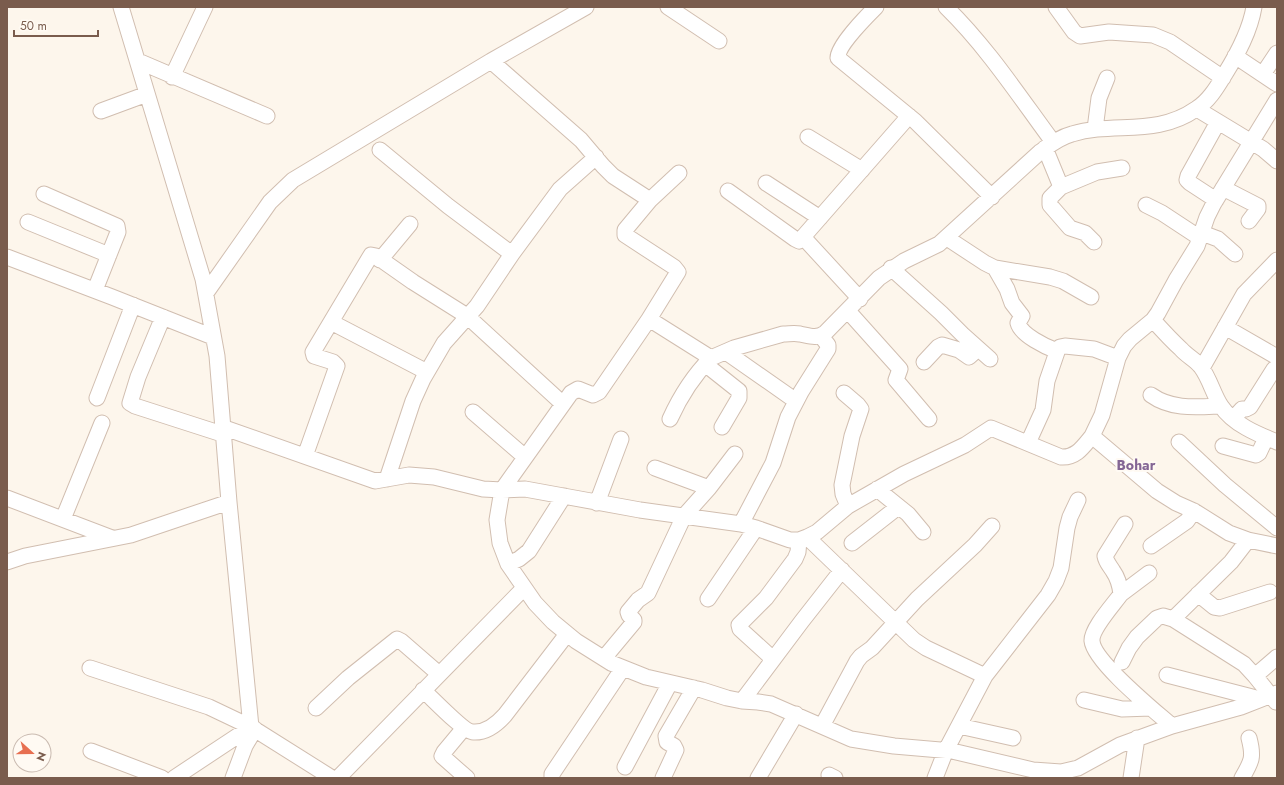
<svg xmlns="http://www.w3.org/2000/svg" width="1284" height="785" font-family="Jost,sans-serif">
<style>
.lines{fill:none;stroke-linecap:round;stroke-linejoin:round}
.minor-casing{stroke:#d1beb0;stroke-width:17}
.minor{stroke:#fff;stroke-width:15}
.labels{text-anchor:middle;stroke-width:4;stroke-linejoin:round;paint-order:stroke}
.quarter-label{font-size:14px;font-weight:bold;fill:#846695;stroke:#fffaf3}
</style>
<rect width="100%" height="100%" fill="#fdf6ec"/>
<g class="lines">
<defs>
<path id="minor" d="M121,7L203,279L217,356L229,502L251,727
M668,7L719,41
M876,7C867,16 837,46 838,58L915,121L992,197
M946,7C987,47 1019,96 1053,142
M1056,7L1074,32L1080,36L1109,32L1153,35L1170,42L1223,78
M1254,7C1250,31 1238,53 1225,74C1217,87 1209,101 1196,109C1156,137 1114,121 1072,134C1060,137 1050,145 1040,152L939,244L904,261L879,278L825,333C816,339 810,336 800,334C794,333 789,334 783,334L734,348L711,358L649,319L599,392L593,395L578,389L571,393L502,490L497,520L500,543L508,564L535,603L553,622L576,641L611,663L646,677L702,690L727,698L742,701L758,702L771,704L851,739L894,746L952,751L1033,770L1061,772L1078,768L1120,745L1172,726L1241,707L1277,693
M1235,56L1277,84
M138,61L267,116
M491,61L581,140L603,166L613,176L650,200L625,230V235L674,267L678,272L649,319
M1263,74L1277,53
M172,77L205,7
M1197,109L1263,149L1277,161
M101,111L147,94
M1095,129L1099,98L1107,78
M808,137L862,170
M1045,148L1061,187L1050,198V205L1070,228L1085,233L1094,242
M380,150L448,206L512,254
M766,183L820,218
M1061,187L1097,172L1122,168
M1223,188L1258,206V209L1249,221
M728,191L795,239L799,241L803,237
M44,194L117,226L118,232L95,290
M650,200L679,173
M1216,200L1190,183L1187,180L1188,176L1218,122
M1146,205L1162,213L1200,238
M28,222L109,255
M1202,233L1218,239L1235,254
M947,238L985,263L995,268L1050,277L1063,281L1091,297
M7,257L112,297L213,337
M380,260L410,224
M891,268L941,313L962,334L990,359
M995,268L1007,289L1012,303L1022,316L1018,323C1021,335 1046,347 1057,351
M206,293L270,202L293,180L491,61L586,7
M860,299L803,237L909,116
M848,311L900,369L896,380L929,419
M163,317L138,377L130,403L135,406L222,434
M1153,320C1162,330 1171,340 1181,349C1187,356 1196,360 1201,367C1210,379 1213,394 1221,406C1233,424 1257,434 1277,442
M331,322L427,372
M1225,327L1277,357
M726,352L796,401
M924,362L938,347L942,345L959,350L969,357L978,349
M705,364L739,391V398L722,427
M1202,368L1244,294L1277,260
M844,393L858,405L861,409L852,436L842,485L843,494L848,506
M1151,395C1172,410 1197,407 1220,406
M97,398L133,305
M473,412L525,457
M670,419C680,397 694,375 711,358
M1233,419L1242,409H1246L1250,407L1274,369
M222,427L375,481L409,475L434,477L483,489L502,490L525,489L640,510L741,524L756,528L790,540H799L807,537L817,532L848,506L904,474L965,445L991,428L1061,457C1076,458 1083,447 1092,436L1157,491L1176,503L1194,511L1229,533L1248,540L1277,546
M1092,436L1102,415L1118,358L1124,346L1130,339L1153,320L1158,313L1176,280L1197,246L1207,217L1214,203L1277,100
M1179,442L1225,485L1277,528
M1028,443L1043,410L1047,381L1058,349L1060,347L1065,346L1094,349L1118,358
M1223,446L1256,455L1259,453L1266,438
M305,456L337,366L333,362L314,356L313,352L371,255L376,256L413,282L467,316L563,404
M655,468L709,488
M387,479L413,401L423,379L444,343L477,306L512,254L560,189L596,157
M877,489L908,514L923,532
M7,498L112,538
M597,503L621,439
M63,519L102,423
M741,524L773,463L788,417L801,392L828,349V345L821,336
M1125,524L1105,556C1106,562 1110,566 1113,571C1118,578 1120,586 1121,594C1114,604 1091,629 1092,641C1094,662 1155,711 1172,726
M807,537L914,640L926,648L985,676
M1248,540L1231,562L1173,619L1244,664L1255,676L1276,702
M852,543L898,507
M1151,546L1187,521L1194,511
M7,562L25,556L131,535L229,502
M508,564L519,559L529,551L564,496
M1121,594L1149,573
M1198,594L1214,607L1220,608L1270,592
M708,599L756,528
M604,658L634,622V620L629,615L628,612L638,600L648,593L684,516L709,488L735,454
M773,659L740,629L739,625L766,598L795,559L798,552L799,540
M1122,662L1129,648L1137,637L1157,618L1163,616L1173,619
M90,668L209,707L251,727
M1167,675L1260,699
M1255,676L1277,657
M423,690C432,698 464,732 473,732C486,733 497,724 505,715L567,634
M1084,700L1122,709L1151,708
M742,701L802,621L842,570
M316,708L348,678L397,639L401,641L439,674
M822,726L857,661L861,656L872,648L917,599L975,545L992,526
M959,726L1013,738
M464,728L444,752L442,756L467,778
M91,751L162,778
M625,767L670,683
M829,775L835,778
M174,778L251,727L332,778
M233,778L245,746L255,729
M338,778L524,588
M552,778V774L623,668
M663,778L676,750L674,746L667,742L666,736L694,688
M758,778L796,714
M935,778L946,750L985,676L1048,595L1056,581L1061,568L1067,528L1070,517L1078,500
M1131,778L1137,738
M1242,778C1252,761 1254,757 1249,738"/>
</defs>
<use href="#minor" class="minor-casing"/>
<use href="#minor" class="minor"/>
</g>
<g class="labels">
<g class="quarter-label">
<text x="1136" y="470">Bohar</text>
</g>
</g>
<rect width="1284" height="785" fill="none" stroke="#7a5c4d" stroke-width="16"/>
<g transform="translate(32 753) rotate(111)"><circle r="19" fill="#fffaf3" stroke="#cabbb1"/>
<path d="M0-3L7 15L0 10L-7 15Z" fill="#e76f51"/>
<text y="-6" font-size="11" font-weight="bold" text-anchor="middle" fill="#7a5c4d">N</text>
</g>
<path d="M14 30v6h84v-6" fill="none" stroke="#7a5c4d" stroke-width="2"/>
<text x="20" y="30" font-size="12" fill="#7a5c4d" stroke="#fffaf3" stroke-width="3" paint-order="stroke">50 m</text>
</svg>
